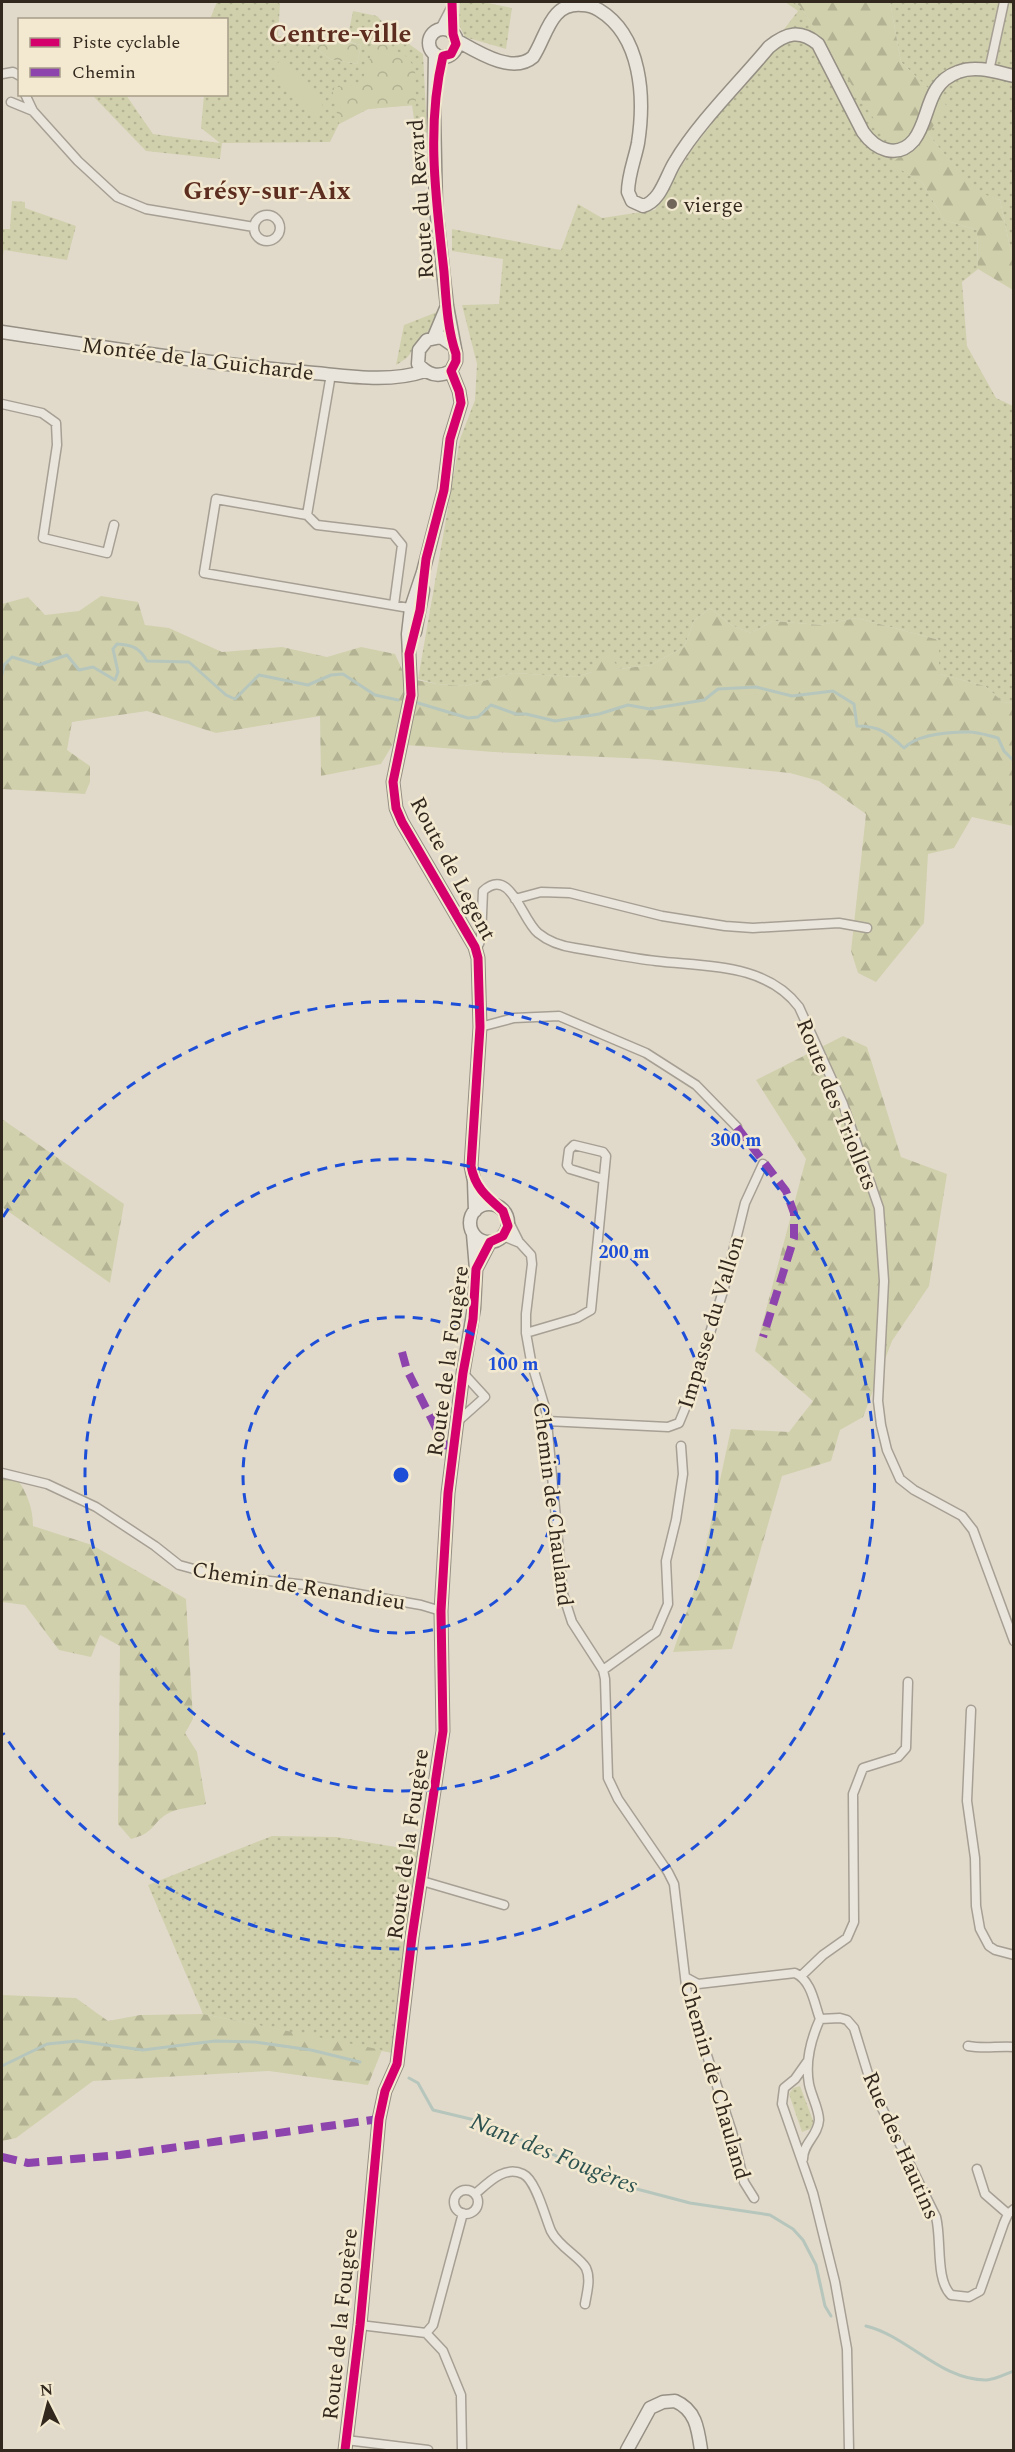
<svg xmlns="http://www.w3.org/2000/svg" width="1015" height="2452" font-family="Spectral,serif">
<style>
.grass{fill:url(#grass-dots)}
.forest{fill:url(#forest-firs)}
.park{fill:url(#park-crowns)}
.pitch{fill:#d0d0ad}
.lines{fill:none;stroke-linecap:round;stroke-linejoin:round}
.stream{stroke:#b6c6bc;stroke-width:3}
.street-casing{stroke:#a69f94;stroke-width:11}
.secondary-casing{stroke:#958f84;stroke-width:15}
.street{stroke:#eae5dc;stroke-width:8}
.secondary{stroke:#eae5dc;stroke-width:12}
.quiet{stroke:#8e44ad;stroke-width:8;stroke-dasharray:15 8;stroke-linecap:butt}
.cycleway-casing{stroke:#f2e9d0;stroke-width:13}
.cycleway{stroke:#d6006c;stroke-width:9}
.ring{fill:none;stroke:#1d4ed8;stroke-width:3;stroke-dasharray:10 8}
.poi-dot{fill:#70665a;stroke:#f2e9d0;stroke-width:2}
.labels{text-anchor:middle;stroke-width:5;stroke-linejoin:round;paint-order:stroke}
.street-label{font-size:22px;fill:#33281d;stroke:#f2e9d0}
.poi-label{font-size:22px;fill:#33281d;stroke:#f2e9d0;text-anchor:start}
.water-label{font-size:24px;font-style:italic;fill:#2d5250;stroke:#f2e9d0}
.quarter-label{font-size:26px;font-weight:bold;fill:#5d2d20;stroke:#f2e9d0}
.centre{fill:#1d4ed8;stroke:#f2e9d0;stroke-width:3}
.ring-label{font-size:18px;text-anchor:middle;font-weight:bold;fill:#1d4ed8;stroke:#f2e9d0;stroke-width:5;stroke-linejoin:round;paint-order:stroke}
</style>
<defs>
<pattern id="grass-dots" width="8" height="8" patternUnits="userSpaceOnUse" patternTransform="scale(1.5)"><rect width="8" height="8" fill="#d0d0ad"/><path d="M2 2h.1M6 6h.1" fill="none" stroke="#b3b394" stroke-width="1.8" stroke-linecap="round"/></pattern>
<pattern id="forest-firs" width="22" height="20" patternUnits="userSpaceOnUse" patternTransform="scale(1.5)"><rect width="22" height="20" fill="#d0d0ad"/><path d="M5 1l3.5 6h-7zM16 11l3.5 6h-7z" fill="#b3b394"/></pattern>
<pattern id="park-crowns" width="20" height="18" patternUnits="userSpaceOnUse" patternTransform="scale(1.5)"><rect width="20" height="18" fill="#d0d0ad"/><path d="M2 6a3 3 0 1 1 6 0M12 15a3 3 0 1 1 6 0" fill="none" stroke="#b3b394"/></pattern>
</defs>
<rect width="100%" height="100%" fill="#e1daca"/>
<path class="grass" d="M217,2H277L280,4L278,36L306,40L330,59L357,64L361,45L347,41L353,11L377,16L391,31L423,54L427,133L415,126L412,105L368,109L339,124L330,142L222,143L220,159L146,151L94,97L97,95H126L153,134L220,143L201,128L204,95L226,94V20L210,19Z
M460,2H483L512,8L506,49L465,37L459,25Z
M785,2H793L800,6L900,157L892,164L922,182L944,220L977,230L978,269L962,282L967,346L996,398L1013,406V702L1004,703L985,686L939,674V640L857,618L820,625L773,621L751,633L731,625L710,608L694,621L684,647L651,665L592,672L577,677L513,673L465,686L437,684L418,679L460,439L475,400L477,364L462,305L499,304L503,259L452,251V229L561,250L578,204L602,218L655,210L690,152L798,11Z
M890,2H1013V261L1000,200L975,192L928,134L946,106L901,62Z
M12,201L25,202V208L76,226L67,260L4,250L2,260V229H10Z
M437,312C432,329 431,328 419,341C408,353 414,355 396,365L404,325Z
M272,1836L337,1837L419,1851L392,2053L203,2014L148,1885Z
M800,2086L814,2123L810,2129L802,2132L789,2094L793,2088Z"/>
<path class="forest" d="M793,2H890L901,62L947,106L928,134L975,191L1000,200L1013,261V290L978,269L977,230L944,220L922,182L891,164L899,157L800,6Z
M101,596L138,602L145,625L169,628L222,652L282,647L327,657L361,647L395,654L406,678L437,684L465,686L513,673L577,677L592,672L608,652L619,669L651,665L684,647L694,621L710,608L731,625L751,633L773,621L820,625L857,618L939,640V674L985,686L1004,703L1013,702V826L972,817L954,848L928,854L924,923L876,982L858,973L851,951L866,814L819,781L790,773L647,759L493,752L393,744L381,764L321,776L320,716L216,733L147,711L72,722L67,750L90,766V782L85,794L2,789V604L28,597L45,615L79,611Z
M843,1036L867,1047L901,1157L947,1174L929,1286L892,1341L863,1417L840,1430L831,1461L782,1476L732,1649L673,1652L700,1573L731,1429L789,1432L813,1401L755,1351L806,1159L756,1080Z
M2,1119L124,1204L110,1283L2,1207Z
M17,1478C27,1494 33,1507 33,1526L92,1545L186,1599L193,1719L185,1733L197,1752L206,1804C194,1807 177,1808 167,1814C151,1824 155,1833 131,1839L118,1824L120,1646L100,1635L91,1657L59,1650L25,1605L2,1602V1479Z
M2,1995L76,1998L108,2021L140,2015L203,2014L382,2050L368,2085L269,2071L93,2081L16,2138L2,2141Z"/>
<path class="park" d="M306,35H316L361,45L357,64L330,59L306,40Z
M381,36L390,47L407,57L415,68L416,105L368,109L339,124L332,88L354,85L362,81L369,63L372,45Z"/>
<path class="pitch" d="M290,55L292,57L284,62L322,104V112L317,115L309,112L275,73L276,64Z"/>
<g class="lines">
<path class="stream" d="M2,675L4,665L12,657L39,665L67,655L79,670L93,667L115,680L118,672L113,649L117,644C132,645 139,647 147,661L189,662L226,695L235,699L259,675L308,685L331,675L343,674L375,695L398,700
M418,703L468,718L478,717L491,705L516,714H526L555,721L599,714L628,705L650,709L704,700L718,689L756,687L792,696L833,691L854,704L857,726C880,726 888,733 904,748C918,734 950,732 969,732C979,732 989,736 998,738L1004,751L1014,761
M2,2066L47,2044L77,2041L143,2050L215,2041L255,2042L311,2050L360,2062
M409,2078L418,2083L433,2110L483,2122L604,2178L633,2188L690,2203L770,2215L793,2229L803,2240L816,2265L825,2306L831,2316
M866,2326C908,2336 941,2381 987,2380C997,2379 1005,2374 1014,2371"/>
<defs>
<path id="street" d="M452,2L453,34
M440,29L451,8
M989,71L1004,2
M2,74L13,72L20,76
M25,94L33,111L78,161L117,197L146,209L254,227
M11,102L33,111
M254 228a13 13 0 1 1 26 0a13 13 0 1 1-26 0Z
M331,374L307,515L216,499L204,573L415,609
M2,404L42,413L56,423L57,445L43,538L107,553L114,525
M307,515L317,525L393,534L402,545L394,605
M515,899L541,892L570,893L662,916L725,926L753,928L839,923L867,928
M475,947L479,944L481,938L483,891C511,866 521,919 538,933C549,942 561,946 575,948C602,952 629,958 656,961C706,967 766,963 799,1007L843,1104L879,1208L884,1281L878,1401L881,1425L887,1450L900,1479L914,1490L962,1516L973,1530L1014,1641
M480,1027L514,1018L559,1016L646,1053L696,1085L737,1127
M508,1220L519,1242
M503,1236L520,1243L531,1255L532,1264L526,1314V1333L531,1361L546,1411L563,1594L572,1622L603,1670L605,1679L608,1778L618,1799L668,1872L674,1884L687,1994L732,2132L744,2182L754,2198
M526,1333L577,1318L591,1310L606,1156L603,1152L574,1145L569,1150L567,1165L570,1169L603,1179
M547,1421L668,1427L679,1423L691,1394L724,1288L745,1203L763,1164
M457,1422L485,1397L463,1373
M2,1473L47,1484L96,1507L155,1546L179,1565L216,1575L307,1585L421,1605L441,1611
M603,1670L656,1632L668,1604L666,1561L676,1520L683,1474L681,1446
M971,1710L967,1801L975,1858L976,1906L980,1929L989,1946L995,1950L1014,1955
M422,1881L504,1905
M801,1976L823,1955L847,1938L854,1922L853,1794L863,1768L898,1757L906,1748L908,1682
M687,1978L698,1984L795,1973C812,1981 814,2003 820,2019
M820,2019L840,2018L847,2020L854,2028L873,2090L936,2217C942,2240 935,2279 951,2295L969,2297L980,2291L1004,2223L1008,2214L1014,2209
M968,2046C984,2049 997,2046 1014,2047
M807,2062L795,2079L784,2088L782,2104L813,2193L835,2282L847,2349L849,2450
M803,2159C803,2143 818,2136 819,2120C819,2109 811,2095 809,2084C805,2062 811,2039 820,2019
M977,2169L985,2194L1008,2214
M454 2202a12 12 0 1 1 24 0a12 12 0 1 1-24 0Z
M475,2194C488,2183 504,2165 523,2174C536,2180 545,2217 551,2231C559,2247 580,2257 586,2268C591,2279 587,2292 585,2304
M360,2325L426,2333
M426,2333L443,2351L461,2395L462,2450
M426,2333L433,2325L463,2213
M346,2440L428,2450"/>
<path id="secondary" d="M429 43a14 14 0 1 1 28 0a14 14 0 1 1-28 0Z
M456,40C476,51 512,75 533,57C547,36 550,2 582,5C588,5 594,7 599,10C642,36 645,98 638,143C635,159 628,175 628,192L632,201L643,206C661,201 666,176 675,162C698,123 740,82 769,47C786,33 800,29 818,44L863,132C875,149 897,160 914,140C931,118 925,84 958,72C976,65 996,72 1014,76
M435,54L434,114L436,208L447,306L456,354V361L451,371C438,378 428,375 418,364L419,350L427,340L441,337L454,346
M2,332C102,347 202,363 304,372C343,375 387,384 425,371
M434,337L447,306
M451,371L459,391L461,403L450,439L444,490L423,572L411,608L408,634L411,695L393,782L396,808L402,822L475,947L478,958L480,1027L471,1166L474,1181L475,1211
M415,632L423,590
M470 1223a19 19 0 1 1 38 0a19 19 0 1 1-38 0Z
M476,1269L490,1242
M345,2450L360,2325L379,2119L385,2091L397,2064L412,1937L443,1731L441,1611L448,1493L463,1373L474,1308L476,1269L473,1234
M627,2450L650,2408L663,2402L675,2401C696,2410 698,2429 701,2450"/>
</defs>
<use href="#street" class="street-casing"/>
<use href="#secondary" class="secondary-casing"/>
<use href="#street" class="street"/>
<use href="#secondary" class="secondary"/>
<path class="quiet" d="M737,1127L786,1191L794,1213V1238L763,1337
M402,1352L407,1370L451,1458
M2,2157L28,2163L120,2155L379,2119"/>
<defs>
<path id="cycleway" d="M345,2450L360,2325L379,2119L385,2091L397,2064L412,1937L443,1731L441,1611L448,1493L463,1373L473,1319L476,1269L490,1242L503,1236L508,1226L503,1211C487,1197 475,1188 471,1166L480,1027L478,958L475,947L402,822L396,808L393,782L411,695L409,654L420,610L426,559L444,490L450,439L461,403L459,391L451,371L456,361V354C447,328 446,298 444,272C436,200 426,127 443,56L451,54L456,44L453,34L452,2"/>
</defs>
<use href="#cycleway" class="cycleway-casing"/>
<use href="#cycleway" class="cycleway"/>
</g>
<g class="ring">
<circle cx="401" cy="1475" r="158"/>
<circle cx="401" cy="1475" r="316"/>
<path d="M3 1217A474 474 0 1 1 3 1733"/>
</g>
<circle class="poi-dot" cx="672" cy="204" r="6"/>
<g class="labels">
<g class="street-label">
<text transform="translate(420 199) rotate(-94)" y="8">Route du Revard</text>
<text transform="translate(198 358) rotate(7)" y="8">Montée de la Guicharde</text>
<text transform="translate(454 868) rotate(62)" y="8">Route de Legent</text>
<text transform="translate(838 1104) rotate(68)" y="8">Route des Triollets</text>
<text transform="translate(710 1322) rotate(-73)" y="8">Impasse du Vallon</text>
<text transform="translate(447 1361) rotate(-82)" y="8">Route de la Fougère</text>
<text transform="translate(554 1504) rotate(83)" y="8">Chemin de Chauland</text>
<text transform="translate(299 1585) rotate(9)" y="8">Chemin de Renandieu</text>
<text transform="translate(407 1844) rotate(-82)" y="8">Route de la Fougère</text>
<text transform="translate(716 2080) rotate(74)" y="8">Chemin de Chauland</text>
<text transform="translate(902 2145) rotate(66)" y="8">Rue des Hautins</text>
<text transform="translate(339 2324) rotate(-84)" y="8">Route de la Fougère</text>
</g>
<g class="poi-label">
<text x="684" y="212">vierge</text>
</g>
<g class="water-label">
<text transform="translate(554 2153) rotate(22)" y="8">Nant des Fougères</text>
</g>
<g class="quarter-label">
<text x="340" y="42">Centre-ville</text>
<text x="267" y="199">Grésy-sur-Aix</text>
</g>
</g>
<circle cx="401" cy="1475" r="9" class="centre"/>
<g class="ring-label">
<text x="736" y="1146">300 m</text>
<text x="624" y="1258">200 m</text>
<text x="513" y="1370">100 m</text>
</g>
<rect width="1015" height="2452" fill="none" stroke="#33281d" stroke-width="6"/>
<rect x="18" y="18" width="210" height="78" fill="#f2e9d0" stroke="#a69c88" stroke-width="1.5"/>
<rect x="30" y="38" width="30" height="9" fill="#d6006c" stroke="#a69c88" stroke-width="1.5"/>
<text x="72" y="48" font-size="18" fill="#33281d">Piste cyclable</text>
<rect x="30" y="68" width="30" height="9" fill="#8e44ad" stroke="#a69c88" stroke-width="1.5"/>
<text x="72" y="78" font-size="18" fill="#33281d">Chemin</text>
<g transform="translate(48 2404) rotate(354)" stroke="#f2e9d0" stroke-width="4.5" paint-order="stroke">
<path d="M0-4.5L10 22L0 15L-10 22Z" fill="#33281d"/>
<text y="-9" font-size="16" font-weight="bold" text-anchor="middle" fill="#33281d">N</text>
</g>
</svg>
